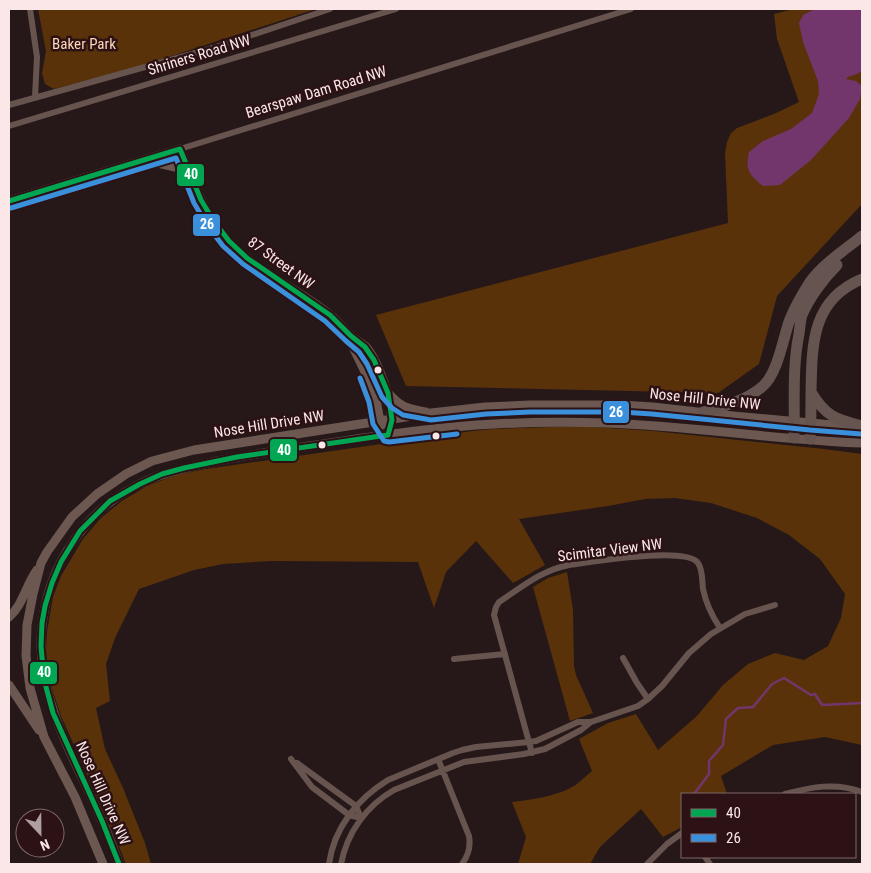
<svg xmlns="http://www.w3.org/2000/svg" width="871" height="873" font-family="'Roboto Condensed',sans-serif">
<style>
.green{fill:#593209}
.water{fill:#72366c}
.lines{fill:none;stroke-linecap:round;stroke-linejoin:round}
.stream{stroke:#72366c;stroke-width:2.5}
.street{stroke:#67544f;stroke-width:6}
.secondary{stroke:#6c5751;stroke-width:9}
.highway{stroke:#655450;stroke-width:11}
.bus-1-casing{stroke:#2c1214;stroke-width:9}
.bus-2-casing{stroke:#2c1214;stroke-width:9}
.bus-1{stroke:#00a651;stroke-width:5}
.bus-2{stroke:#3a90db;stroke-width:5}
.bus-dot{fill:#fbe7e8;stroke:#2c1214;stroke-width:2}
.labels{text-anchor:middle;stroke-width:5;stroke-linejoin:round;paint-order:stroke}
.park-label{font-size:15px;fill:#ffd8b9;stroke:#2c1214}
.street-label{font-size:15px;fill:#fbe7e8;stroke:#2c1214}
.line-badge{stroke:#2c1214;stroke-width:2}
.badge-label{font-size:14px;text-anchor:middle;font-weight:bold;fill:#fff}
</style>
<rect width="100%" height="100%" fill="#261819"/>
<path class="green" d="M38,9H316L147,64L54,89L45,84L42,73L46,51Z
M794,9H862V204L777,296L759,364L718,393L406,386L376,315L728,223L725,153L727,142L731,133L737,128L774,114L799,102L777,39L774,14Z
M551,427H592L654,431L824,449L862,454V745L825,737L773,745L721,776L727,794H682V827L663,837L641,809L600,847L590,864H518L526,837L512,802C534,799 557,797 577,784C582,780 587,775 592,771L579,739L608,723L636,714L658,750L697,716L723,685L748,664L775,653L804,660L828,646L841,618L845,594L820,559L789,535L757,518L711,503L675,498L645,499L608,506L519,519L545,565L513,583L476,541L446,572L434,608L418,562L272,561L223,564L194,570L139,589L115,638L106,664L110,701L96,708L105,749L123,788L145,843L151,864H126L118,844L61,716L53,692L48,669L46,651L47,632L53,597L61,576L83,539L101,518L122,501L147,486L176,475L206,469L472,431L494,429Z
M567,572L573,610L574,666L576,675L593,713L570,721L533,587L548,578Z"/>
<path class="water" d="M815,9H862V71L857,74L848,77L846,79L856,81L862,86L860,99L849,118L811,160L780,185L763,186C749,175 745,170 749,152L763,141L791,129L812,113L819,94L818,81L803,42L799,23L803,15Z"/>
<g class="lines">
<path class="stream" d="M694,794L709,774V761L723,745L726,719L738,708L753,707L772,684L784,678L811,695L815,694L822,705L862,703"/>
<path class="street" d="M30,9L37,57L35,97
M9,105L213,48L330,9
M9,126L396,9
M180,149L631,9
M623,658L637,683L648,699
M454,659L505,654
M532,753L494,615L496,607L499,602C522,587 542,570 569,565C591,562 686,546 698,563C703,570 702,581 703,589C706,604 712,616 720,628
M291,759L312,787L349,815L361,818
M438,759L469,836C471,847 468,856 462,864
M297,763L356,806L361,818
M785,794C811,787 836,782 862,792
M705,857L710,864
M329,864C334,828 357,799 388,780L453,753L462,750L476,747L529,742L536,741L578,722H591L638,706L648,699L662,686L689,653L711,634L745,614L775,605
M341,864C347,833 366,806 394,790L464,762L524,754L545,749L581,730L591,722
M647,864L667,844L682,833"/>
<path class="secondary" d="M145,160L188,170
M9,201L180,149C193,182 205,217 230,243C259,272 297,289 329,314C337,320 343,329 351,336C355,340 362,343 366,347C376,359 381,375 386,388C390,400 393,414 390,426
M351,336L353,347L370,382L376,400L380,421L382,425
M388,393C402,408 406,408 426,412
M9,617C23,605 26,585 37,570
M9,685L39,730
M103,864L75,797L44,737L30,688L26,656L27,625L33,594L41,563L47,552L72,517L97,494L126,474L152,461L194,450L431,413L485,407L530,405H621L653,407L733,416L854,427
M119,864C114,850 109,835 102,821C78,764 42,709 41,646C41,613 50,579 67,551C72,545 75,538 80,532C88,522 100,510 109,503C115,498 122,494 129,490C157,473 185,468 217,461C247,455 278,451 309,446C371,437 433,427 495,424C532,422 569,422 606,423C692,426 777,440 862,443"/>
<path class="highway" d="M811,392C826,417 836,419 862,426
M703,412C724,406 746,401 763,386C778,373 783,338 790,319C795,307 803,293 810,282C823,264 845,250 862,236
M794,438C795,404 792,368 799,334C800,328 800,321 802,315C809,298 824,278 837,265
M810,439C811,424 811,408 811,393C812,345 811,300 862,279"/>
<defs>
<path id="bus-1" d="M9,201L180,149L201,200L213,220L229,241L247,258L330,315L351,336L365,347L374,360L388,393L392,420L388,435L237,457L184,468L162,474L140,484L110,501L80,531L61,562L52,583L45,606L42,623L41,646L43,668L46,687L53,713L102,821L119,864"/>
<path id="bus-2" d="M11,208L176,158L194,203L207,225L223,246L243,264L325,321L346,341L359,352L367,364L382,397L392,408L403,415L431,420L486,414L530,412H621L652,414L810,430L861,434
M360,378L369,402L373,424L384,441L389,442L457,434"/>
</defs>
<use href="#bus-1" class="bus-1-casing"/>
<use href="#bus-2" class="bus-2-casing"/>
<use href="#bus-1" class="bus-1"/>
<use href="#bus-2" class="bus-2"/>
</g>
<g class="bus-dot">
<circle cx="378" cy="370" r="4.5"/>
<circle cx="436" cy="436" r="4.5"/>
<circle cx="322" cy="445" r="4.5"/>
</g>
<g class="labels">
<g class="park-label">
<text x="84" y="49">Baker Park</text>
</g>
<g class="street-label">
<text transform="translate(199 55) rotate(-17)" y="5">Shriners Road NW</text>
<text transform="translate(316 92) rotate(-17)" y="5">Bearspaw Dam Road NW</text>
<text transform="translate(281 263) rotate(36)" y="5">87 Street NW</text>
<text transform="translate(705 399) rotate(6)" y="5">Nose Hill Drive NW</text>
<text transform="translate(269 424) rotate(-9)" y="5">Nose Hill Drive NW</text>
<text transform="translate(610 550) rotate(-7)" y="5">Scimitar View NW</text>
<text transform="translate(103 793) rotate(66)" y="5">Nose Hill Drive NW</text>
</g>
</g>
<g class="line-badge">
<rect x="176" y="163" width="29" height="24" rx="5" fill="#00a651"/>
<rect x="192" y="213" width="29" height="24" rx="5" fill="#3a90db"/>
<rect x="602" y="400" width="28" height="24" rx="5" fill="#3a90db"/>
<rect x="269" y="438" width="29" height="24" rx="5" fill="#00a651"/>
<rect x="29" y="661" width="29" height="24" rx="5" fill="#00a651"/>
</g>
<g class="badge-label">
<text x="191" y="179">40</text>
<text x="207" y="229">26</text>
<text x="616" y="417">26</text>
<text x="284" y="455">40</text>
<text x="44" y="677">40</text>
</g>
<rect width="871" height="873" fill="none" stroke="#fbe7e8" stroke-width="20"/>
<rect x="681" y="793" width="175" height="65" fill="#2c1214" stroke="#7f6769"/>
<rect x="691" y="809" width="25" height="8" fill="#00a651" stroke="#7f6769"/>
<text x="726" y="818" font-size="15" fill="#fbe7e8">40</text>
<rect x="691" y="834" width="25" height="8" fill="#3a90db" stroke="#7f6769"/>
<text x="726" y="843" font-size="15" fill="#fbe7e8">26</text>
<g transform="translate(40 833) rotate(158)"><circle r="24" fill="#2c1214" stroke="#7f6769"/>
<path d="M0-4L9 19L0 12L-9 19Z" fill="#b09fa0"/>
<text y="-8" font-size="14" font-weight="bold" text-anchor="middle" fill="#fbe7e8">N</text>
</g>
</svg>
